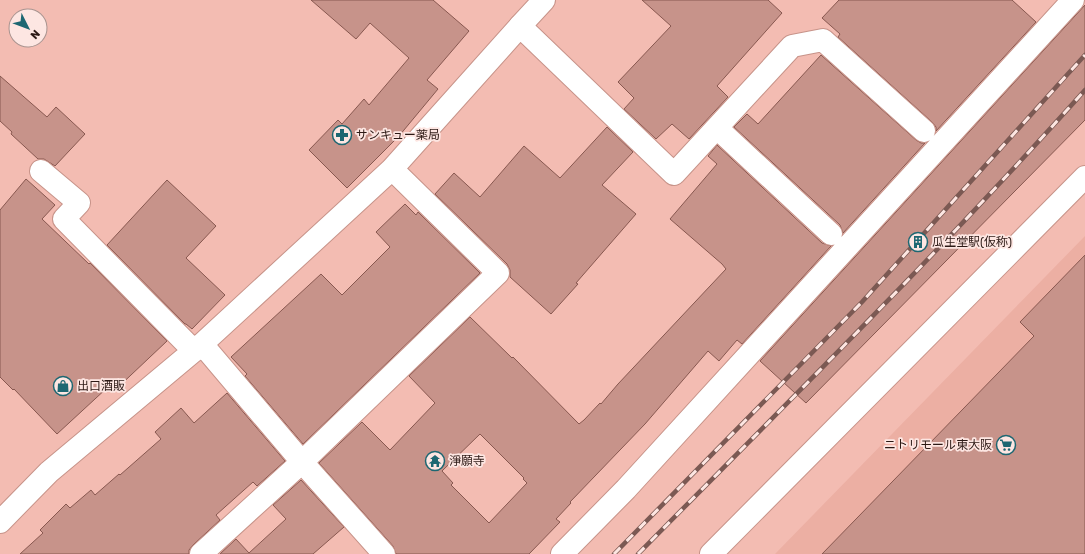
<svg xmlns="http://www.w3.org/2000/svg" width="1085" height="554" font-family="Rubik,'Noto Sans JP',sans-serif">
<style>
.built{fill:#ecafa3}
.building{fill:#c7938a;stroke:#885850;fill-rule:evenodd}
.lines{fill:none;stroke-linecap:round;stroke-linejoin:round}
.minor-casing{stroke:#c79389;stroke-width:24}
.tertiary-casing{stroke:#c79389;stroke-width:24}
.minor{stroke:#fff;stroke-width:22}
.tertiary{stroke:#fff;stroke-width:22}
.rail-casing{stroke:#7b5953;stroke-width:4.5}
.rail{stroke:#fde6e2;stroke-width:3;stroke-dasharray:9;stroke-linecap:butt}
.labels{text-anchor:middle;stroke-width:3.5;stroke-linejoin:round;paint-order:stroke}
.poi-label{font-size:12px;fill:#2c1915;stroke:#fde6e2;text-anchor:start}
</style>
<rect width="100%" height="100%" fill="#f3bcb2"/>
<path class="built" d="M1085,236V554H775Z"/>
<path class="building" d="M311,0H433L469,31L427,80L438,89L399,136L347,188L309,150L338,120L342,124L364,99L369,105L409,58L370,23L356,39Z
M642,0H768L782,13L717,86L728,97L689,139L672,124L656,139L624,109L634,98L618,82L671,26Z
M839,0H1012L1036,22L936,131V127L932,122L838,37L840,34L822,18Z
M1085,5V120L806,403L760,361Z
M821,55L916,140L921,143H925L843,233L840,225L734,127L747,114L758,124Z
M0,76L47,117L56,107L85,134L55,166L44,159H38L11,134L12,132L0,121Z
M607,127L633,152L602,185L636,214L576,283L578,284L551,314L510,277V270L507,264L435,194L454,173L480,197L524,146L560,178Z
M717,145L822,243L831,246L742,344L737,340L719,361L708,351L645,424L570,502L571,503L556,519L560,522L529,554H396L393,546L319,463L362,422L390,450L435,403L409,376L470,317L512,358L513,357L579,424L584,420L600,403L601,404L618,384L726,269L722,264L670,219L717,164L708,156ZM480,434L524,478L523,479L527,483L489,523L451,485L453,483L442,471Z
M26,179L55,205L42,219L89,264L90,263L167,341L113,392L108,387L57,434L14,389L13,390L0,377V210Z
M167,180L216,226L186,258L225,295L192,329L186,324H185L107,245Z
M405,204L416,215L418,212L480,273L303,444L245,376L247,374L231,357L321,274L342,295L390,247L376,232Z
M1085,255V554H822L1034,336L1020,322Z
M227,393L285,461L257,486L253,482L216,515L220,520L193,545L189,550V554H20L43,533L40,530L66,504L70,508L91,490L95,495L119,474L120,475L161,439L155,432L181,408L194,423Z
M301,480L344,527L313,554H220L236,539L249,553L286,519L273,505Z"/>
<g class="lines">
<defs>
<path id="minor" d="M717,128L831,234
M41,171L79,203L64,219L194,351
M202,344L302,462L384,554
M0,522L49,472L202,344L392,169L520,26L674,174L792,46L823,40L924,131
M201,554L302,462L498,273L392,169
M562,554L626,489L1073,0"/>
<path id="tertiary" d="M520,26L544,0
M711,554L1085,177"/>
</defs>
<use href="#minor" class="minor-casing"/>
<use href="#tertiary" class="tertiary-casing"/>
<use href="#minor" class="minor"/>
<use href="#tertiary" class="tertiary"/>
<defs>
<path id="rail" d="M614,554L862,302L1085,55
M638,554C789,401 942,250 1085,90"/>
</defs>
<use href="#rail" class="rail-casing"/>
<use href="#rail" class="rail"/>
</g>
<defs>
<symbol id="pharmacy-ring" viewBox="-11 -11 22 22"><circle r="9.5" fill="#fde6e2" stroke="#1d6772" stroke-width="1.5"/><path d="M-2-6h4v4h4v4h-4v4h-4v-4h-4v-4h4Z" fill="#1d6772"/></symbol>
<symbol id="building-ring" viewBox="-11 -11 22 22"><circle r="9.5" fill="#fde6e2" stroke="#1d6772" stroke-width="1.5"/><path d="M-4-6H4V6H1V3H-1V6H-4ZM-2.5-4.3h1.7v1.8h-1.7ZM.8-4.3h1.7v1.8H.8ZM-2.5-1h1.7V.8h-1.7ZM.8-1h1.7V.8H.8Z" fill="#1d6772"/></symbol>
<symbol id="shop-ring" viewBox="-11 -11 22 22"><circle r="9.5" fill="#fde6e2" stroke="#1d6772" stroke-width="1.5"/><path d="M-5-2.5h2.3a2.7 3.5 0 0 1 5.4 0H5L5.5 6h-11ZM-1.5-2.5h3a1.5 2.3 0 0 0-3 0Z" fill="#1d6772"/></symbol>
<symbol id="supermarket-ring" viewBox="-11 -11 22 22"><circle r="9.5" fill="#fde6e2" stroke="#1d6772" stroke-width="1.5"/><path d="M-6-5.5h2.5l.6 2H6L4.5 2H-2.5L-4.4-4H-6ZM-1.5 3.2a1.3 1.3 0 1 0 .1 0ZM3 3.2a1.3 1.3 0 1 0 .1 0Z" fill="#1d6772"/></symbol>
<symbol id="temple-ring" viewBox="-11 -11 22 22"><circle r="9.5" fill="#fde6e2" stroke="#1d6772" stroke-width="1.5"/><path d="M0-6L5-2H3V0L6.5 2.5H4V6H1.5V3h-3V6H-4V2.5H-6.5L-3 0V-2H-5Z" fill="#1d6772"/></symbol>
</defs>
<g fill-rule="evenodd">
<use href="#pharmacy-ring" x="331" y="124" width="22" height="22"/>
<use href="#building-ring" x="907" y="231" width="22" height="22"/>
<use href="#shop-ring" x="52" y="375" width="22" height="22"/>
<use href="#supermarket-ring" x="995" y="434" width="22" height="22"/>
<use href="#temple-ring" x="424" y="450" width="22" height="22"/>
</g>
<g class="labels">
<g class="poi-label">
<text x="356" y="139">サンキュー薬局</text>
<text x="932" y="246">瓜生堂駅(仮称)</text>
<text x="77" y="390">出口酒販</text>
<text x="992" y="449" text-anchor="end">ニトリモール東大阪</text>
<text x="449" y="465">淨願寺</text>
</g>
</g>
<g transform="translate(28 28) rotate(132)"><circle r="19" fill="#fde6e2" stroke="#a99490"/>
<path d="M0-3L7 15L0 10L-7 15Z" fill="#1d6772"/>
<text y="-6" font-size="11" font-weight="bold" text-anchor="middle" fill="#2c1915">N</text>
</g>
</svg>
